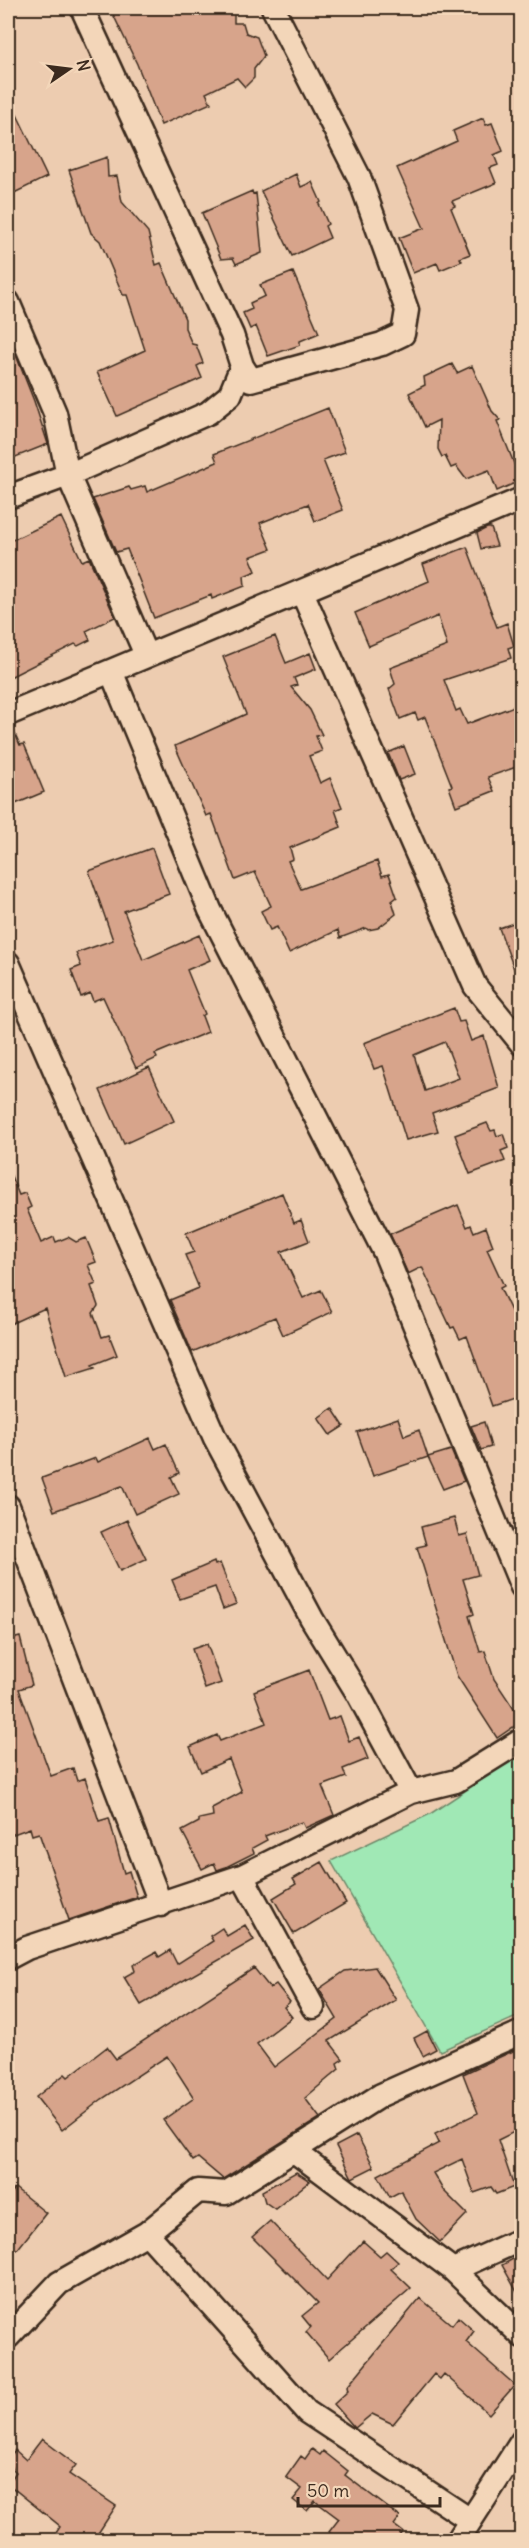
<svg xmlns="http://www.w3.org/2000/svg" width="529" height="2548" font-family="Delius,sans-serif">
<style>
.green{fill:#a0e8b5;stroke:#6e896a;stroke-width:1.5}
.building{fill:#d7a48b;stroke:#3b2a1e;stroke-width:1.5;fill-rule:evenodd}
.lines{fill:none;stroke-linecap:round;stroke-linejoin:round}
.street-casing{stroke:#3b2a1e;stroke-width:27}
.street{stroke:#f3d6b9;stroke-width:22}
</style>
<rect width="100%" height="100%" fill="#edccb0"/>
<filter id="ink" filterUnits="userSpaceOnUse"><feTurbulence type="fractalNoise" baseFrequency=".0167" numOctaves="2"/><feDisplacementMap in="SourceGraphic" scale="12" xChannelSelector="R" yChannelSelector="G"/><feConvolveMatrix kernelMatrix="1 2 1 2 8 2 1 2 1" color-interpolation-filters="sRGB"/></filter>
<g filter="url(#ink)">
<path class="green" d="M521,1754V2015L440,2051L331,1861L430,1814Z"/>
<path class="building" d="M110,8H234V23H243L246,33L257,37L264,56L254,69V78L245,87L237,78L206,93L211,103L161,125L137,64Z
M8,96L47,177L8,196Z
M483,118L486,125L492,123L503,151L494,155L498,165L490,168L496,183L452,201L455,206L451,208L470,254L460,258L462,261L440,270L437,263L413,273L399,238L424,228L397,168L457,141L453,131Z
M107,157L108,177L117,176L122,202L148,232L156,265L161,263L185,319V328L192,344L196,345L203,363L197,366L202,378L117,416L97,372L145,350L127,295H123L100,241L91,233L69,170Z
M296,174L301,187L312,182L321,202L319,204L328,224L325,226L330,238L292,256L261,191Z
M252,191L253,194L256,193L262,253L236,264L233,258L221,259L202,213Z
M293,272L319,333L300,341V345L268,356L256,326L250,329L243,313L252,309L250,303L265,296L260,285Z
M8,335L34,401L48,444L8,460Z
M452,364L457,373L472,366L492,411L500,420L497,421L515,466L522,463V480L497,491L489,470L466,479L456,466L451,468L445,456L442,457L438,449L439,420L425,427L409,393L425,385L424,377Z
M328,408L345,452L323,460L343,510L315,521L308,504L260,523L271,549L250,557L256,571L244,576L245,586L212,599L211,595L154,618L127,549L116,552L93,499L129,487L131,490L145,486L147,492L217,462L214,454Z
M61,517L82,561L89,558L115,617L86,631L90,640L78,646L75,644L10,677L8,660V542Z
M487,528H491L497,546L481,549L477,533Z
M467,547L497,627L507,623L514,646L508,648L511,658L444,680L456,711L460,709L467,724L522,703V765L488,777L494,791L456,806L449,787L452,786L425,717L418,720L415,713L400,719L389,689L395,684L390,668L447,646L438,616L369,646L355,613L429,581L423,564Z
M275,636L286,663L310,653L316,669L294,678L297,685L291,687L310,710L322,735L316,736L322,751L309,756L320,783L330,778L342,807L335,810L341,827L290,848L293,859L288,861L301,889L377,861L382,876L389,874L397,897L392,901L396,914L378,928L368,930L366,928L340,938L338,930L289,953L277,927L270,930L261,911L271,906L255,872L235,880L211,814L206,816L175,746L246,714L223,657Z
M8,727H12L20,745L24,744L44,792L8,807Z
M404,746L415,774L399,780L388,753Z
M152,848L169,894L124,911L143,960L199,935L210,960L187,970L205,1014L202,1016L208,1032L155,1054L157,1058L136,1068L103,997L93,1001L90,993L81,997L71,970L81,966L76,953L113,940L89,871Z
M522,920V984L520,985L499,928Z
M454,1008L459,1022L464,1021L471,1041L484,1036L499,1088L432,1113L438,1131L406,1140L383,1066L374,1069L364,1043ZM445,1042L459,1078L425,1091L414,1055Z
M149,1067L174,1121L124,1144L100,1090Z
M487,1123L491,1131L495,1130L497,1136L503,1134L508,1148L501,1151L505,1161L470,1174L455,1135Z
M8,1169L19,1195L25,1193L31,1207L27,1209L41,1243L54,1237L56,1242L68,1237L76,1242L86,1238L96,1262L88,1265L96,1284L91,1286L98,1306L93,1313L102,1337L109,1335L117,1355L92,1365L95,1368L66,1377L45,1308L8,1325V1253L13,1251L8,1238Z
M282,1193L294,1223L301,1220L309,1241L281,1252L303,1298L321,1290L332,1312L283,1335L275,1317L192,1352L170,1300L199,1288L185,1255L194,1252L186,1233Z
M458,1205L467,1227L471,1225L474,1232L486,1227L493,1246L487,1249L504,1286L500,1288L522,1334V1396L492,1406L467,1336L460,1339L454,1327L451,1328L422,1267L408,1274L390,1234Z
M332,1408L344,1426L330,1435L318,1418Z
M398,1418L404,1436L419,1430L428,1457L373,1476L357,1432Z
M484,1422L491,1447L481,1450L471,1426Z
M150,1438L155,1449L166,1444L179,1473L171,1477L179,1494L135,1514L122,1486L54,1511L42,1478L96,1458L98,1462Z
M451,1450L464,1481L443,1489L428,1457Z
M454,1518L459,1536L467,1534L478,1575L463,1579L474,1614L469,1616L480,1652L485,1651L494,1679L522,1721L497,1738L457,1676L417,1547L426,1545L421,1527Z
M127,1520L146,1559L120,1571L101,1532Z
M214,1562L215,1565L220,1563L236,1604L223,1609L215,1587L180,1599L172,1580Z
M20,1637L32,1685L19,1689L51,1776L73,1768L77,1781L85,1778L99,1821L109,1818L124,1873L129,1871L137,1897L69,1920L39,1833L32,1835L30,1828L8,1836V1640Z
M207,1644L221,1683L205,1689L192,1649Z
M309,1670L328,1720L340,1716L349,1741L359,1737L368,1759L343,1769L346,1777L322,1786L334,1815L305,1828L302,1822L265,1836L267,1840L252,1848L254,1853L226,1867L217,1870L214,1863L202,1869L182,1831L199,1822V1819L213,1816L212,1808L242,1792L229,1759L201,1772L190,1747L217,1735L220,1741L266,1723L254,1691Z
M322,1862L346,1903L294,1934L273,1898L296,1884L293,1879Z
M245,1925L254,1940L141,2005L124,1977L135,1971L133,1965L156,1952L159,1957L170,1950L177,1964L213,1941L210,1936L222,1928L227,1936Z
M375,1967L396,2000L329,2041L343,2059L337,2063L339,2069L305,2098L320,2118L223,2179L198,2158L193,2161L163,2120L194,2098L167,2056L102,2099L62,2130L36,2097L65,2074L68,2077L107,2047L116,2059L254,1968L270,1988L276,1984L290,2002L284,2007L292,2017L257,2044L274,2067L337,2019L319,1989L345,1971Z
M427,2031L436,2049L423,2056L414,2038Z
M522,2047V2128L498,2140L514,2187L496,2194L491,2187L474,2193L462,2159L433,2173L443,2190L467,2214L440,2242L416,2219L401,2191L390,2197L378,2175L439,2143L435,2134L478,2113L463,2074Z
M357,2135L374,2167L352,2178L336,2146Z
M296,2172L310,2181L275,2209L265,2202L262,2191Z
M15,2188L46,2213L17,2250L8,2243V2198Z
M270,2221L327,2280L363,2241L380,2256L386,2251L398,2262L391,2269L411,2288L329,2359L306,2332L311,2327L302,2316L318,2303L252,2237Z
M522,2254V2301L502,2265Z
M420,2298L452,2325L458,2317L474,2331L466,2342L515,2385L489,2414L444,2374L440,2379L434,2374L393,2424L372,2414L355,2428L334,2404L348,2391L347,2387Z
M42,2439L76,2465L69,2474L116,2506L93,2541H68L56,2532L60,2526L8,2484L16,2472L8,2464V2459L15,2450L26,2460Z
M312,2449L320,2455L323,2451L348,2471L345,2475L400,2517L394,2525L403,2532L396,2541H340L329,2532L339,2519L315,2501L307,2511L293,2500L302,2489L286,2477L301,2456L305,2459Z"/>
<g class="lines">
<defs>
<path id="street" d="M82,8L232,335L242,366L251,380L382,344L403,334L407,310L359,177L273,8
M8,302L55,413L68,475L146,655
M8,497L68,475L208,413L230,395L242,366
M302,592L475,986L522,1044
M111,671L210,910L385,1253L522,1587
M8,714L522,499
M8,963L215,1438L312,1619L358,1694L411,1792L242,1876L27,1948L8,1958
M8,1506L161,1905
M411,1792L456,1781L522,1740
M242,1876L313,2007
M294,2151L453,2270L522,2336
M147,2233L307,2412L470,2520
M453,2270L522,2239
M8,2337L59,2283L147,2233L198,2191L226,2193L381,2095L522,2032
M458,2540L522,2441"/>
</defs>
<use href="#street" class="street-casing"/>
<use href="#street" class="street"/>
</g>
</g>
<rect width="529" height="2548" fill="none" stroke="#f3d6b9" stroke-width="30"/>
<rect x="15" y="15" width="499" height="2518" fill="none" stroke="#3b2a1e" stroke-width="2" filter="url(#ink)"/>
<g transform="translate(69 69) rotate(76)" stroke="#f3d6b9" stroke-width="4.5" paint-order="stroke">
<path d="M0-4.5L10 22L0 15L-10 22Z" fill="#3b2a1e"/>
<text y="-9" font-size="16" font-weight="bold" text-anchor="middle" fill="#3b2a1e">N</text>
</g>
<path d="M298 2497v9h142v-9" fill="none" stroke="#3b2a1e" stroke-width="3"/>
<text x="307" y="2497" font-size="18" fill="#3b2a1e" stroke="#f3d6b9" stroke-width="4.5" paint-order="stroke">50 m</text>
</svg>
